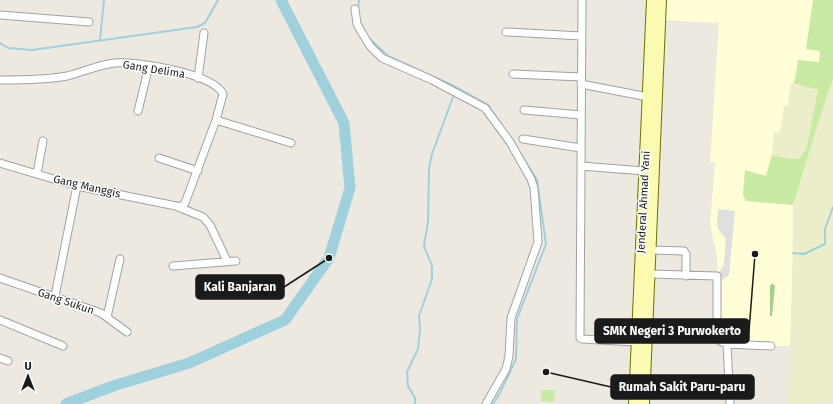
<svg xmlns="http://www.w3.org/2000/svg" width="833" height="404" font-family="'Fira Sans',sans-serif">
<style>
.education{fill:#fffed7}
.farmland{fill:#ecedca}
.grass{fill:#c9eaa3}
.forest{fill:#a6ce93}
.parking{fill:#dfdfdf}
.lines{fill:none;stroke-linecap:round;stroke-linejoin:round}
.stream{stroke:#9ed1dd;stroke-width:2}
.river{stroke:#9ed1dd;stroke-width:11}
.street-casing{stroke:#a2a2a2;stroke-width:9}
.secondary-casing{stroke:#6b7301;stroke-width:12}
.street{stroke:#fff;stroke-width:7}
.secondary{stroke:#fafbb0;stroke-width:10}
.labels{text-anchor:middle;stroke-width:3;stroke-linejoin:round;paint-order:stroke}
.street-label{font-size:11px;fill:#1b1b1b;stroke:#fff}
.leader{fill:none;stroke:#1b1b1b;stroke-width:1.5}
.callout-dot{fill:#1b1b1b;stroke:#fff;stroke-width:1.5}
.callout{fill:#1b1b1b;stroke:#1b1b1b;stroke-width:1.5}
.callout-label{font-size:12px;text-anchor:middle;font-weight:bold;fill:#fff}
</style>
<rect width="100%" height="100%" fill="#ede8e0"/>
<path class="education" d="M661,0H833L793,253L790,346H772L720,341L717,255L710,224L715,163L710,162L719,23L660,20Z"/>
<path class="farmland" d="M833,78V401H824V404H787L792,357L793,205Z
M793,83L818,90L806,149L799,157L791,159L772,155V151L774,132L780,133L784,106H788L790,86Z"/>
<path class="grass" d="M813,0H833V79L826,98L793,205L746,201L743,195L745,170L766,176L772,155L791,159L799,158L806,149L818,90L793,83L795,79L798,60L819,62L820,51L806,49Z
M541,390H555L554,402L541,401Z"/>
<path class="forest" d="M772,283L775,286L772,316H770V286Z"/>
<path class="parking" d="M718,209L735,211L729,275L723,280L717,279V276L724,264L726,238L720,232L717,226Z"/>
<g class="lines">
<path class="stream" d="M358,11L359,0
M368,37L388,56L456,87L488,105L502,125
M100,40L104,0
M0,43L8,48L32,50L197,27L205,23L218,0
M793,253L804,254L825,244V229L833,207
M415,404V398L408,386L407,372L418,349L420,329L419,316L432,279V266L424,246L428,222L429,168L432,154L453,97
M493,404L501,391L516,359L517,319L546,244L537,180L522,156"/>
<path class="river" d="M66,404L113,386L189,363L285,320L329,258L350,188L344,123L281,0"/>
<defs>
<path id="street" d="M582,0L580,338L582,339L637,342
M355,9L357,24L362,33L370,46L382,58L432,80L485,108L510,142L531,179L534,188L538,242L511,318L509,356L506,369L486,404
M0,15L89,22
M506,32L581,36
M513,74L581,77
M198,78L204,33
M0,80C22,80 45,80 67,76C83,72 98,65 114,63C136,61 213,73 223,94L216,120L185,203L181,207L77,186L0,163
M581,84L648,97
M524,110L581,115
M138,111L149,66
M216,120L291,143
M523,139L581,148
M159,158L198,171
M581,166L644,171
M37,173L43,141
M178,207L203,217L210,225L227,261
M651,250L684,251L686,254V276
M173,266L236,261
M650,274L717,276V320L720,341L727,344L771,346
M0,278L101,313L127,332
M55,296L77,186
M107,317L120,259
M0,320L63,346
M727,344L730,404
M0,358L8,361"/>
<path id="secondary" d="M634,404L652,0
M644,404L661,0"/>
</defs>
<use href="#street" class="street-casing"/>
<use href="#secondary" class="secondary-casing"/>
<use href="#street" class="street"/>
<use href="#secondary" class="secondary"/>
</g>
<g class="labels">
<g class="street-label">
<text transform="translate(154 69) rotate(9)" y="4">Gang Delima</text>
<text transform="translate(87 186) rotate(13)" y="4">Gang Manggis</text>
<text transform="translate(643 202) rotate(-87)" y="4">Jenderal Ahmad Yani</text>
<text transform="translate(66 301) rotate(19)" y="4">Gang Sukun</text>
</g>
</g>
<path class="leader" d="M329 258L284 287M755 254L749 331M546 372L611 387"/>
<g class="callout-dot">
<circle cx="329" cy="258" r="4"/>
<circle cx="755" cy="254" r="4"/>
<circle cx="546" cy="372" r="4"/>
</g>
<g class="callout">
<rect x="196" y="275" width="88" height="24" rx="4"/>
<rect x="595" y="319" width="154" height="24" rx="4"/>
<rect x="611" y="375" width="143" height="24" rx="4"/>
</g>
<g class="callout-label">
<text x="240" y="291">Kali Banjaran</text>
<text x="672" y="335">SMK Negeri 3 Purwokerto</text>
<text x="682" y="391">Rumah Sakit Paru-paru</text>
</g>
<g transform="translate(28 376)" stroke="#ffffff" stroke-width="3" paint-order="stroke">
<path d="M0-3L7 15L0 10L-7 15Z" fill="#1b1b1b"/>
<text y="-6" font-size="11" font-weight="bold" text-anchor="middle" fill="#1b1b1b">U</text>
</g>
</svg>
